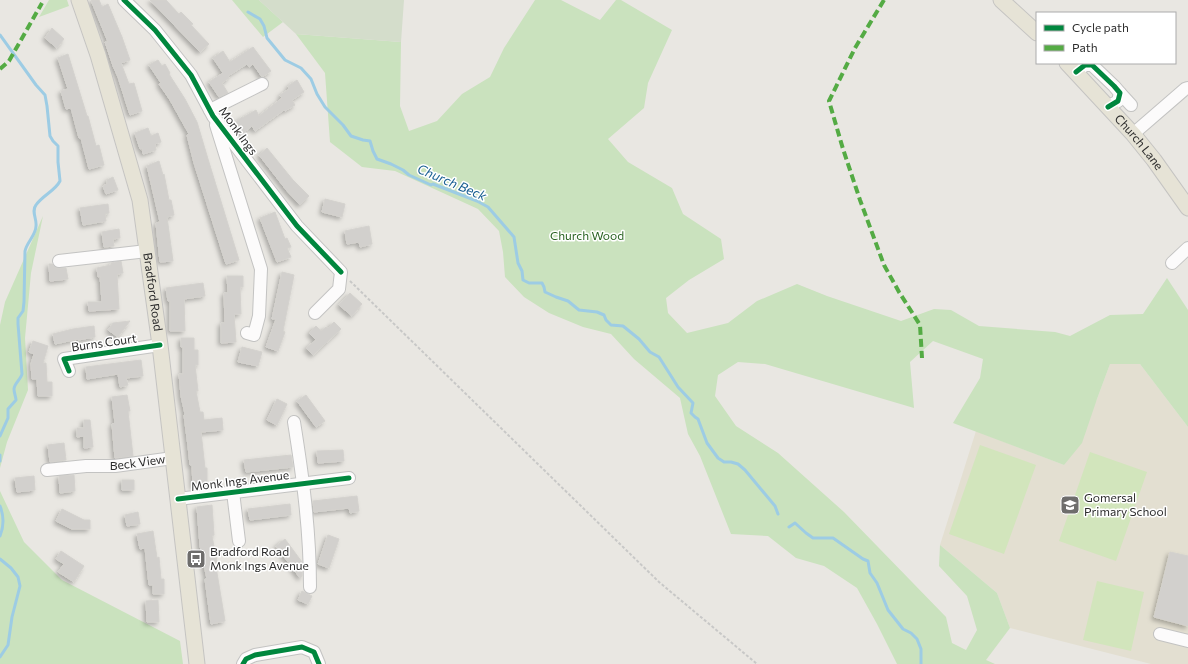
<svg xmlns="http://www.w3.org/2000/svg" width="1188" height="664" font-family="Commissioner,sans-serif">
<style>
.education{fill:#e3dfd1}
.green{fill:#cae2be}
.cemetery{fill:#d4ddcb}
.pitch{fill:#d2e5bc}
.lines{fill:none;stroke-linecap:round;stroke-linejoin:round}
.stream{stroke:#9dcce4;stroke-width:3}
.building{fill:#d2d0cd;stroke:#d4d2ce;filter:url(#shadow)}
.minor-casing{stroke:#c3c3c2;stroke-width:14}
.major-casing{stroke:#c5c4c2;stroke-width:17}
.path{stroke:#c8c8c7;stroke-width:2;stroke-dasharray:3 2;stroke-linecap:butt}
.minor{stroke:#fcfbfb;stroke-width:12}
.major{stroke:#e6e3d6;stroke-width:15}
.quiet{stroke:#54ab44;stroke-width:4;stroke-dasharray:8 4;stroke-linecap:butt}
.cycleway-casing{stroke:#fff;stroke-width:8}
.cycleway{stroke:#00873e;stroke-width:5}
.labels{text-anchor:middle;stroke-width:3;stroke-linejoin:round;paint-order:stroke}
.street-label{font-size:12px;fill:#2c2c2c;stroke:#fff}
.park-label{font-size:12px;fill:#296321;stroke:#fff}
.poi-label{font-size:12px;fill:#2c2c2c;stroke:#fff;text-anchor:start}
.water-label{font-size:13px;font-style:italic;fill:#195f92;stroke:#fff}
</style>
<defs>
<filter id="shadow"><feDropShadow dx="-2.5" dy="2.5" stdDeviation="2" flood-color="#0004"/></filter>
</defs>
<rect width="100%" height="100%" fill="#e9e7e2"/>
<path class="education" d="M1110,364H1140L1188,427V664H1151L1010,628L997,593L940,545L976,431L1064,465L1097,399Z"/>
<path class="green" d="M49,0H67L69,6L39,17Z
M232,0H259L283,22L263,37Z
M535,0H561L600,20L616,0H621L672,30L648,83L644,108L608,139L628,162L672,188L683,214L721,239L724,259L689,280L666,298L668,313L687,333L728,323L757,301L797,284L827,296L901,321L934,309L951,310L979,326L1055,332L1070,336L1110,315L1143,314L1167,278L1188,310V427L1140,364H1110L1097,399L1082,443L1064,465L953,423L980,378L983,359L933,341L910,362L914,408L765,364L738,362L718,375L715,396L736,426L778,453L844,512L946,617L952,643L966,650L977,630L967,596L939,566L940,545L997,593L1010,628L986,660L995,664H897L877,624L857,588L824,566L796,558L768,536L731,534L700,456L688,434L680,398L634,359L611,334L583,327L549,313L524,297L505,277L503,252L499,231L478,209L395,171L362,167L330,142L325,73L296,34L401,42L400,106L409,131L437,121L462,94L490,77L504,48Z
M43,216L31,273L25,338L28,390L7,442L0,468V325L5,302Z
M0,491L24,542L62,580L180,641L183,664H0Z"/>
<path class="cemetery" d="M259,0H404L401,42L296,34Z"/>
<path class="pitch" d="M980,445L1036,465L1004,554L949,534Z
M1090,452L1147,472L1116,561L1059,541Z
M1097,581L1144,592L1131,651L1083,640Z"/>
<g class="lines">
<path class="stream" d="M248,12L260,19L264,26L267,38L285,60L301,68L311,79L317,94L325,107L343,125L351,136L363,140L370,141L373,151L377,159L391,164L403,170L409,175L431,185L433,184L477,201L488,207L514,237L518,263L522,271L523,280L529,283H542L544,287L545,292L556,297L568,301L579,310L597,312L604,315L606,320L611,325L623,326L639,339L650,352L659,357L678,387L693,403L691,413L695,417L698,419L707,443L718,458L724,462H731L738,464L745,470L775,506L778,514
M0,35L36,85L45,95L47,106L50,136L53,141L58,146V162L60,181C55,191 43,195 36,205C31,211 37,219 36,226C36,235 27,242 25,251L24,302L23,311L18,318V324L22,374C21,379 14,384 14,389C14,393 16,397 16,400L8,409V418L0,436
M0,455V461
M0,506C4,516 4,526 0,536
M789,527L795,523L806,533L813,538H833L863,559L868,561L870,573L877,583L888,610L903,629L911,633L917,639L921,649V664
M0,559L11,568L18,577L20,586L12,617L8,645L0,657"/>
</g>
<path class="building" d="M91,0H99L102,7L108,4L122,37L130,60L121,63L129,84L134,83L142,111L130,115L118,77L113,66L105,42H108Z
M150,0H166L179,14L181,12L193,24L191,25L209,44L200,52Z
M52,28L64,39L57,48L45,38Z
M253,47L271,71L262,77L253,64L249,67L247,64L228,76L229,78L222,83L228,93L219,97L209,82L223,73L213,58L223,51L230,62Z
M68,54L87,116H88L96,146L99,145L104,165L89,169L81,138H79L71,108L66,109L61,91L68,89L58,58Z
M158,60L162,66L165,64L170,73L169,74L185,99L197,122L208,159L239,260L226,264L194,163L187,135L189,134L170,100L159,84L161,83L149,65Z
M297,80L304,92L292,100L295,105L285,111L284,110L255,131L252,126L241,135L232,125L242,117V118L256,110L259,116L282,98L280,95L289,89L288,86Z
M148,128L151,136L158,133L161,142L155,144L156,150L143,154L142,148L140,149L135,133Z
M267,148L293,180L309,196L300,205L287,191L259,155Z
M159,161L163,175L164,174L169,200H171L174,215L167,217L173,261L160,262L156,223L160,222L147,166Z
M113,177L118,190L106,194L103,186L107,184V180Z
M325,199L345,204L342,217L322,212Z
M108,204L109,213L105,214L106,221L83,225L80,208Z
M275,212L285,239L287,238L291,247L287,248L291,257L277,262L260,218Z
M369,226L372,244L360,247L359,242L347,244L345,231Z
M119,229L120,238L113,239L114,246L104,247L102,232Z
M121,261L123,273L117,274L119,309L89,311L88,302H102L100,276L98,277L97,268L111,265V263Z
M49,264H52L56,268H66L68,279L50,281Z
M282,272L294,275L283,331L285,332L278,351L266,347L276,319H272Z
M227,276H243V287H240L241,314H234L236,342L221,343V323H225L224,293H228Z
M203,283L205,296L184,299L185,331H170V301H168L166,288Z
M350,293L362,304L352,316L339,305Z
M130,321L118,337L108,330L113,323Z
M334,322L341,329L313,355L306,348L316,340L309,333L316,326L321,331L326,327L328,328Z
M94,326L95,337L78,340V339L55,344L53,334L73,329Z
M181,338H194V350H198V365H195L198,391H196L200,412H203L204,420L222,418L223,430L201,432L205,468H207V486L193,487L192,465H190L188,446L184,415L185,414L181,396L179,374H183V347H181Z
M33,341L48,346L43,363H46L47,382H52V396H38L37,379H32L31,364L34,354L29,352Z
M242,347L262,352L258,366L238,362Z
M141,360L143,376L126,378L128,385L120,387L118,374L87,379L86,367Z
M127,395L130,411H128L133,456L115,458L112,424L115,423L112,397Z
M306,395L325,421L316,427L297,401Z
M277,399L287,404L277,425L267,420Z
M84,420H90L93,447L84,448V436L77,437V428H84Z
M64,443L66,460L50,462L48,445Z
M343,450L344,461L318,463L317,451Z
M291,455L293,467L246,472L244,460Z
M74,475L75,491L60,493L59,476Z
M34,476L35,490L17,492L15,478Z
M122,480H134V490H122Z
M357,496L359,511L350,513L349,508L314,512L313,501Z
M290,504L291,515L250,520L248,509Z
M212,505L214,535L212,536L218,567H216L225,621L211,624L205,579H207L200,546L197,507Z
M62,509L84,520H90V529H72L56,521Z
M138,512L140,524L127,526L125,515Z
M153,531L157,558L159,557L161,579H164V594H153V585H149L145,548L140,549L137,534Z
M328,535L339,539L329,568L318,564Z
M285,539L302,562V576L300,578L276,546Z
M61,551L84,566L74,582L58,572L64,564L56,559Z
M1170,552L1188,556V626L1154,617Z
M302,591L312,596L308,604L298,600Z
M158,600L159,622H147L146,601Z"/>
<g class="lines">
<defs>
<g id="minor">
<path d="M124,0L155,30L191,75L213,116L297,226L341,272L339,289L315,313"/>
<path d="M1076,72L1085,65H1092L1114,86L1120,93L1118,101L1108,107"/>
<path d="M1120,93L1131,105"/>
<path d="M210,110L262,84"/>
<path d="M216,125L261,269L259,316L254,335L247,333"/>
<path d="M1133,134L1185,89L1188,88"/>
<path d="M59,261L147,251"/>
<path d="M1172,263L1188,248"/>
<path d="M69,371L64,359L160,345"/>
<path d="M294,422C303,478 310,531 310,587"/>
<path id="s1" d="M47,470L86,466H115L173,458"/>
<path d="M233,492L239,541"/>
<path d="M178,499L349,478"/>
<path d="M1160,634L1188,641"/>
<path d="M243,664L246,659L255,655L302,647L314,652L319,664"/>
</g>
<g id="major">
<path id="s2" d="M79,0L98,55L140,200L160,345L197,664"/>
<path d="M1001,0L1037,33"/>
<path id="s3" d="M1067,63L1133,134L1154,160L1188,208"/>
</g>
</defs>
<use href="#minor" class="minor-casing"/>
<use href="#major" class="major-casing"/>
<path class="path" d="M350,281L659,582L757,664"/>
<use href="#minor" class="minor"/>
<use href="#major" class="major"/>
<path class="quiet" d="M884,0L855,48L829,101L843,149L860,200L884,265L899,292L920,325L922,358
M0,69L9,61L42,3"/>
<defs>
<path id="cycleway" d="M124,0L155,30L191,75L213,116L297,226L341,272
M1076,72L1085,65H1092L1114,86L1120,93L1118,101L1108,107
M69,371L64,359L160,345
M178,499L349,478
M243,664L246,659L255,655L302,647L314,652L319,664"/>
</defs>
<use href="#cycleway" class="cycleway-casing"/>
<use href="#cycleway" class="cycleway"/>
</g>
<defs>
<symbol id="school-square" viewBox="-11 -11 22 22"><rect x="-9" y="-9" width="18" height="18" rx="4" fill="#6e6d6c" stroke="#fff"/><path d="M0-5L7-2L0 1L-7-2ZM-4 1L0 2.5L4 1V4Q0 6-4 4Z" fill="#fff"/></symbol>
<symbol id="bus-square" viewBox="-11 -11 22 22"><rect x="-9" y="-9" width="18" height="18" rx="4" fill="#6e6d6c" stroke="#fff"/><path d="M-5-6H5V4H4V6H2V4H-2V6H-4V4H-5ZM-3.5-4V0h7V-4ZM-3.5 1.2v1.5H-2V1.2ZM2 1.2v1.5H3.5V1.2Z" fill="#fff"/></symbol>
</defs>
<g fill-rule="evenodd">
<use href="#school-square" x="1059" y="494" width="22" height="22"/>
<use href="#bus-square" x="185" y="548" width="22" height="22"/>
</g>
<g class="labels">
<g class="street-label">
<text transform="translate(238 131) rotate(54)" y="4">Monk Ings</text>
<text dy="4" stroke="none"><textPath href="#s3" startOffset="107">Church Lane</textPath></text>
<text dy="4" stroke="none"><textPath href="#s2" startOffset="302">Bradford Road</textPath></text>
<text transform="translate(104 343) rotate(-8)" y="4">Burns Court</text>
<text dy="4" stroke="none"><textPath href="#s1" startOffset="91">Beck View</textPath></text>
<text transform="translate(240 481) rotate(-7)" y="4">Monk Ings Avenue</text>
</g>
<g class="park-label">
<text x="587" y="240">Church Wood</text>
</g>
<g class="poi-label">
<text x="1084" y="502">Gomersal<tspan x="1084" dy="14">Primary School</tspan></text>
<text x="210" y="556">Bradford Road<tspan x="210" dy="14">Monk Ings Avenue</tspan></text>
</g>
<g class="water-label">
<text transform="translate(452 182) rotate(23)" y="5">Church Beck</text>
</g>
</g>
<rect x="1036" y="12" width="140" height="52" fill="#ffffff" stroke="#ababab"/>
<rect x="1044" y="25" width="20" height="6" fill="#00873e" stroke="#ababab"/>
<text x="1072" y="32" font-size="12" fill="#2c2c2c">Cycle path</text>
<rect x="1044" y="45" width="20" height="6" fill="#54ab44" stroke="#ababab"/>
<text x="1072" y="52" font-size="12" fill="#2c2c2c">Path</text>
</svg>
